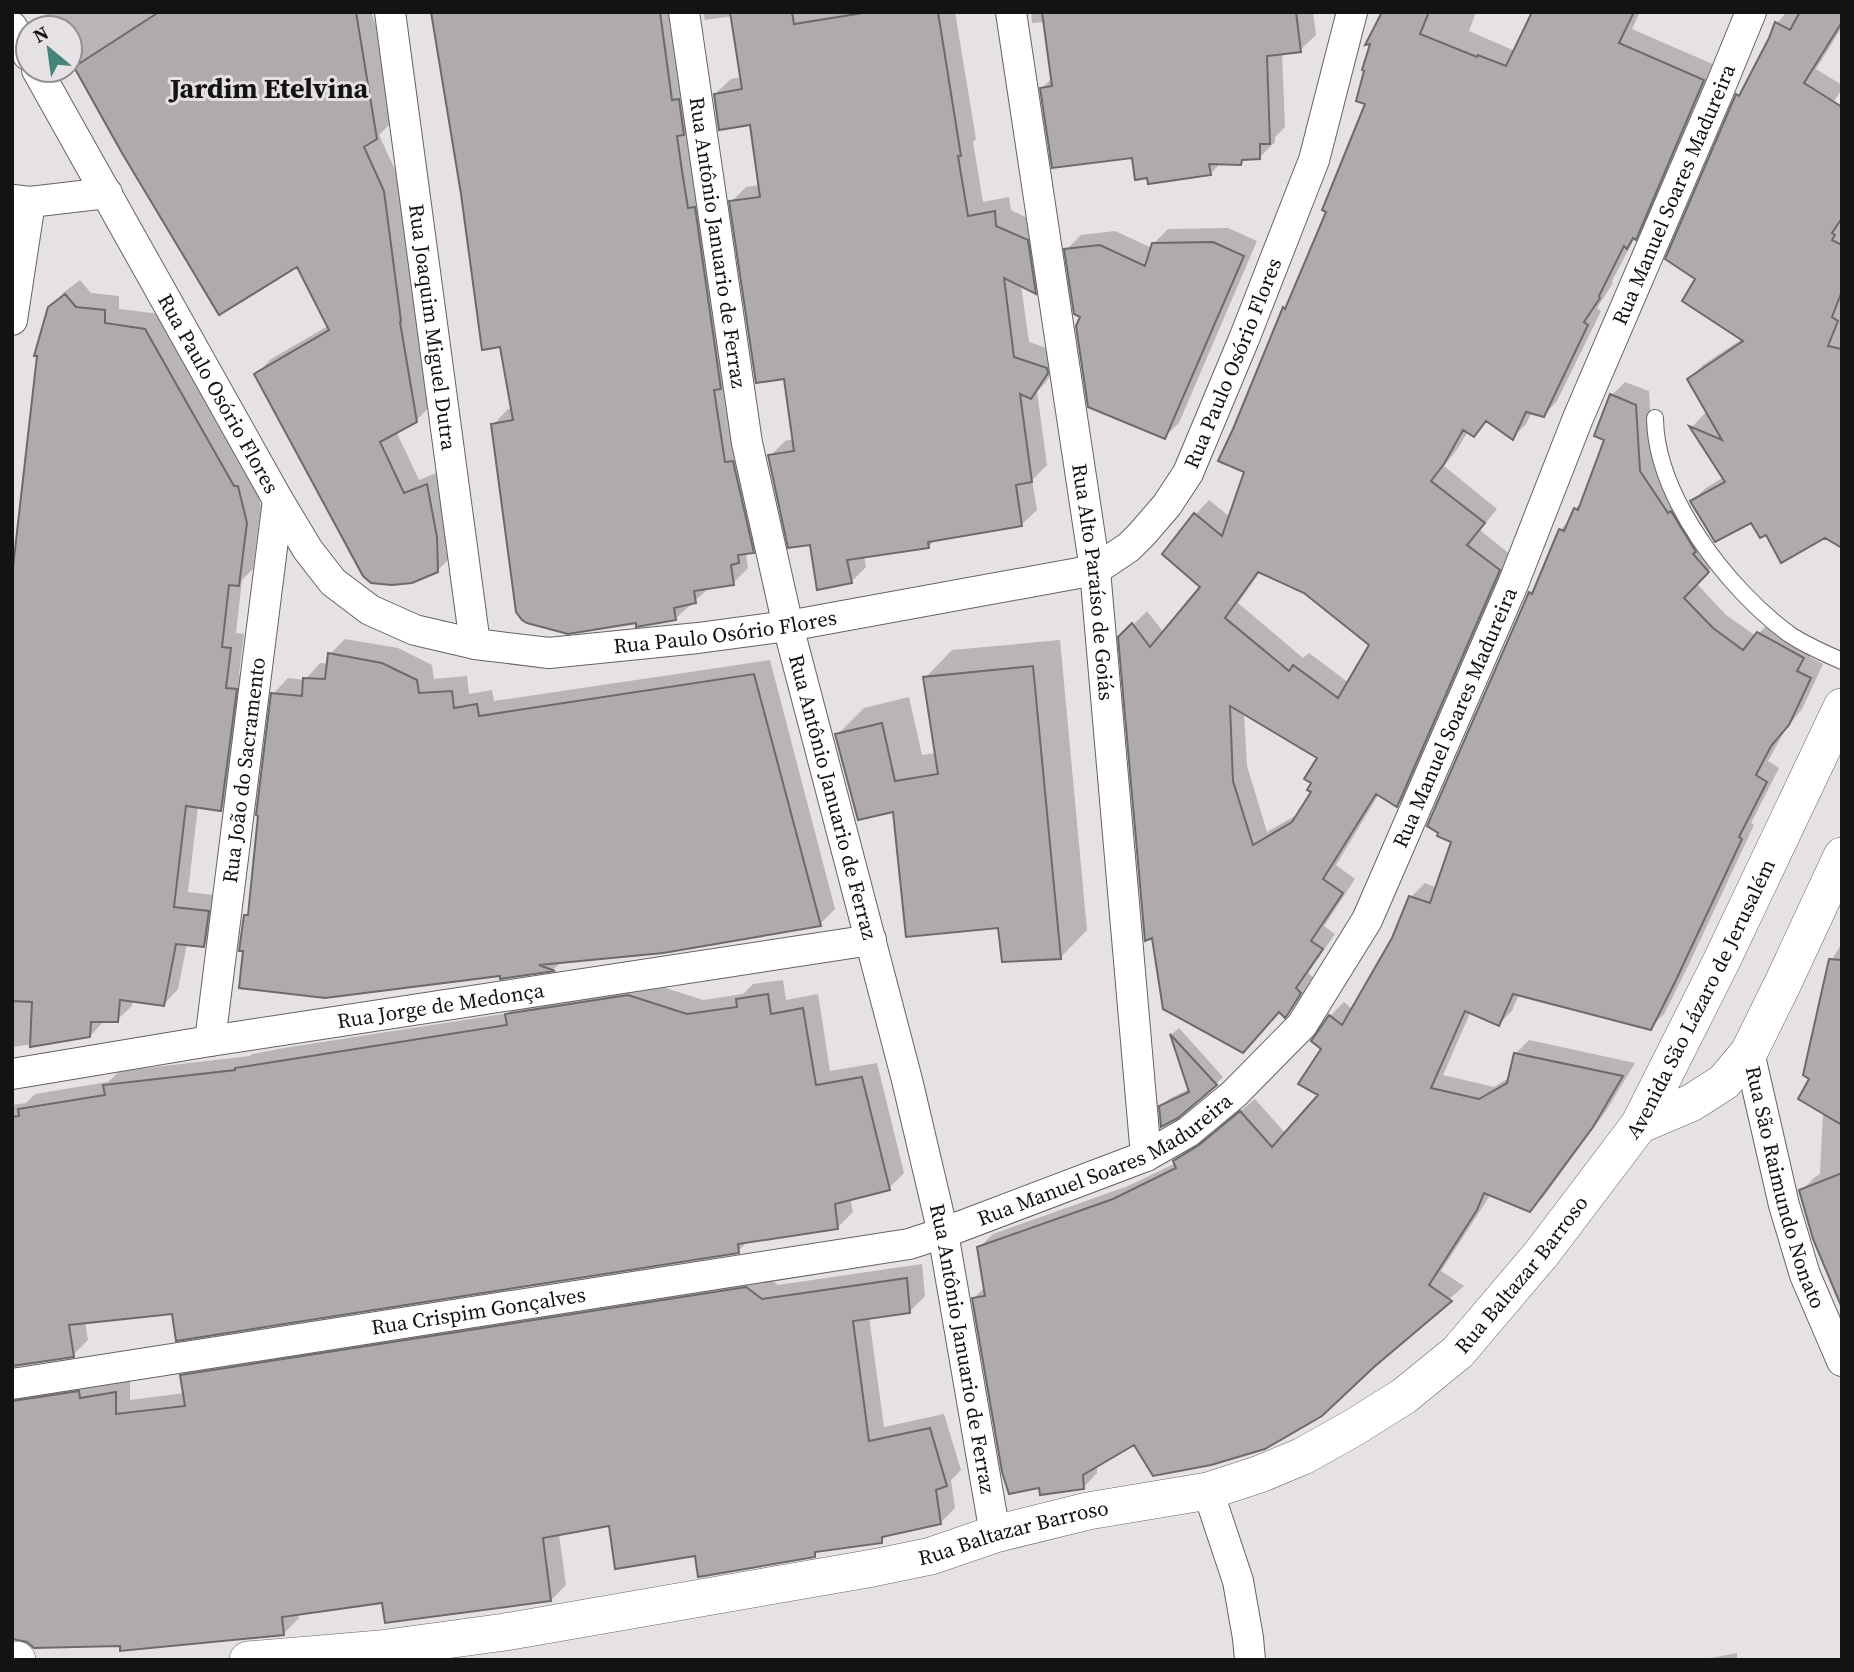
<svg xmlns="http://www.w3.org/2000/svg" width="1854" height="1672" font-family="'Source Serif 4',serif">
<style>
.shadow{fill:#0003;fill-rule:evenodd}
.building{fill:#afaaae;stroke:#6d696c;stroke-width:2;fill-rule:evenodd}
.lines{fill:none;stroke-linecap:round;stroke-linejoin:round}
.service-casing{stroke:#666265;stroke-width:18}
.minor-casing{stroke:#666265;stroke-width:32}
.tertiary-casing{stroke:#666265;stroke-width:38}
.service{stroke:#fff;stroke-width:16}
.minor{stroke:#fff;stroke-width:30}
.tertiary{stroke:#fff;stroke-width:37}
.labels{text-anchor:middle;stroke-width:6;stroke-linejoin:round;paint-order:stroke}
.street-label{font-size:21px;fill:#141314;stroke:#e6e1e5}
.district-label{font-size:28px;font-weight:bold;fill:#141314;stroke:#e6e1e5}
</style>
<rect width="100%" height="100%" fill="#e6e1e5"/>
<path class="shadow" d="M44,12H371L376,26L391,123L379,135L398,176L415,305L414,306L430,406L416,421L396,431L419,480L441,471L452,556L437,571L257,374L271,359L328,326L297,264L123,152L70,58V28H53Z
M433,12H680L768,536L753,551L746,554L748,568L733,583L710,587L675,619L493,425L508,409H513L502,345L462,194Z
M703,12H955L976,139L973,142L983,202L1009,197L1011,210L1042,225L1050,277L1035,292L1021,285L1029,342L1062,353V356L1046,382L1037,392L1047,465L1032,480L1037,510L1021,525L936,539L928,547L864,556L866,567L851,582L812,543L770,456L785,441L794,439L785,376L731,202L746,187L760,185L751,123L715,94L731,79L742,77L733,16L705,20Z
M1031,12H1313L1316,35L1300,50L1282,53L1285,127L1275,137V142L1259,158H1245L1241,163H1221L1210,174L1148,176L1133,156L1042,88L1053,77L1045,22L1032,23Z
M1384,12H1476L1469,31L1515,51L1554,12H1640L1632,29L1717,66L1649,224L1633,241L1612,281L1613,283L1597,308L1601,311L1557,401L1543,416L1532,412L1526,424L1512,438L1488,420L1474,435L1468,431L1458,448L1444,466L1497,509L1480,530L1512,556L1411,791L1397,805L1379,794L1336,865L1355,879L1324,926L1335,934L1308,973L1314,978L1302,998L1285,1015L1120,638L1147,611L1164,633L1203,587L1164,554L1196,514L1209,500L1230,517L1246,471L1235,430L1285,308L1290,303L1328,211L1367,103ZM1261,571L1305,591L1372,645L1349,683L1309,653L1303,658L1238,603ZM1244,713L1319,757L1313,792L1300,813L1267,832L1247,766Z
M1787,12H1795L1800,15L1842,12V27L1816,69L1842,85V89L1833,103L1842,109V451L1825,536L1766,532L1752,521L1692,501L1706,488L1724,477L1692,427L1705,413L1710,416L1689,379L1703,365L1742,339L1698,279L1738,95L1744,89L1771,39L1777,23Z
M1228,228L1257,241L1179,423L1164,437L1082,316L1066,250L1081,235L1115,231L1152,248L1153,244L1168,229Z
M80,280L91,293L119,296V309L160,314L253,472L261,507L253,569L242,580L236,633L244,634L239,674L250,675L235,794L221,809L198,806L188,892L223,896L218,931L204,945L187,944L178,989L164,1004L132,1000V1006L117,1020H105L90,1036L12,1047V590L49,308L64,292Z
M1625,382L1649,391L1653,457L1683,500L1685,499L1709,537L1706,540L1721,558L1696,583L1726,615L1756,636L1772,620L1816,644L1810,657L1823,664L1802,709L1785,730L1768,761L1779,768L1751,823L1754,825L1689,964L1664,1014L1650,1028L1519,994L1512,1011L1499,1024L1471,1011L1443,1075L1494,1087L1510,1077L1515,1054L1529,1040L1635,1063L1606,1111L1544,1196L1530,1210L1491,1194L1441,1271L1464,1286L1373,1366L1135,1442L1097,1465V1473L1084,1487L974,1298L985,1287L979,1248L993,1234L1128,1186L1176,1163L1175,1161L1189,1148L1215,1132L1255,1099L1286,1134L1321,1094L1323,1048L1314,1040L1330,1016L1344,1002L1353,1010L1393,939L1411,897L1425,883L1437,888L1453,841L1429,825L1530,593L1538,585L1560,530L1571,519L1575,509L1583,501L1606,439L1612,395Z
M345,639L398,648L432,665L434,679L467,676L469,694L492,690L494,701L770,660L835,909L820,924L562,961L554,969L502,977L501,974L245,915L250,911L273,694L288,678L305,680L320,663L329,664L330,654Z
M1060,640L1087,930L1060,958L1000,926L895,809L837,735L864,708L909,697L922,755L936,753L925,678L952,650Z
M1842,943V1305L1801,1191L1815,1177L1820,1174L1823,1112L1811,1079L1828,966Z
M783,980L786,1000L818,994L830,1071L877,1063L904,1173L889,1188L850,1198L853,1212L838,1227L749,1240L738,1251L85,1322L88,1340L73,1355L12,1365V1105L26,1103L35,1094L108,1082L120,1071L250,1056L252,1054L284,1048L509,1013L522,999L644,981L703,1000L743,994L753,984Z
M1179,1028L1223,1077L1216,1084L1161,1106L1169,1099L1189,1089L1172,1034Z
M922,1264L925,1296L910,1311L869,1317L884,1427L944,1414L961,1470L951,1480L955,1508L940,1523L889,1533L881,1541L820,1549L814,1555L696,1554L610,1524L559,1534L566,1585L551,1600L384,1601L298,1613L299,1618L284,1633L122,1645L12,1638V1378H130V1400L185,1393L182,1376L197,1361L762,1273L778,1285Z
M1737,1653V1660H1700Z"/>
<path class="building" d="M159,12H356L377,139L364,147L384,191L401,321L400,322L417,422L380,442L404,493L427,484L437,537L438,572L412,583L392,585L371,583L363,576L254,374L329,330L297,267L219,315L122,153L74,67Z
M431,12H660L672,100L679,99L684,135L677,136L682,171L688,208L695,207L721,389L714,390L725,462L733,461L754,553L738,555L739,563L731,565L734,585L694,591L696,603L674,608L676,620L636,627V623L568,634L527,623L522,620L516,612L491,424L513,420L500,347L482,350L461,194Z
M730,12H792L794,24L869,12H938L961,156H958L968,216L995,211L996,226L1028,240L1036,294L1004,278L1014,357L1047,368L1048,373L1031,399L1020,394L1032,482L1016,485L1022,526L928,542L929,548L847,560L852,583L817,590L810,545L788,548L768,455L794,451L784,379L756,383L729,201L760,197L750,125L719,130L714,94L742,89Z
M1042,12H1296L1301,52L1267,56L1270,144H1260V159L1242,160L1241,165L1209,164L1211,175L1148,184L1147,178L1135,180L1132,158L1052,168L1040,88L1052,86Z
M1382,12H1429L1420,34L1477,57L1478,55L1506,66L1532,12H1634L1619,43L1704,80L1636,240L1633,238L1627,249L1624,246L1599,296L1600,298L1584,322L1588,325L1544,417L1526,412L1513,440L1486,421L1474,437L1463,430L1444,464L1431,481L1485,523L1467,545L1500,570L1397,807L1376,794L1323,879L1343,893L1311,941L1323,949L1296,988L1301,993L1288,1014L1285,1018L1279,1012L1243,1053L1163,1009L1152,938L1145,941L1118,637L1132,623L1150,647L1200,587L1162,554L1194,513L1222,536L1244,472L1218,461L1233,429L1283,307L1285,309L1326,212L1322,210L1365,104L1356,101L1364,71L1362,70L1370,44L1365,45ZM1258,572L1304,593L1369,645L1338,698L1293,665L1289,671L1225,618ZM1230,706L1317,758L1304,779L1311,783L1307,790L1311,792L1292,822L1253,845L1233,781Z
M1800,12H1842V22L1804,83L1842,107V218L1832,233L1835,235L1832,240L1842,245V291L1832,317L1838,321L1828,346L1842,349V548L1825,538L1781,563L1766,535L1760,538L1751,523L1715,542L1690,501L1725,482L1689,426L1722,440L1687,379L1743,341L1682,301L1695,279L1665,259L1736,94L1739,96L1769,38L1775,22L1790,30Z
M1213,242L1244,256L1165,439L1088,407L1076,326L1080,317L1074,314L1064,249L1100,245L1145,266L1152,243Z
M65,294L76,307L105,310V323L145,329L234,486H238L247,523L239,586L229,585L222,647L231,648L226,688L237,689L221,811L186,806L174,907L209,911L204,947L176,944L164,1006L120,1000L118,1022H91L90,1037L30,1047L32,1002L12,1001V576L37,356H34L48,307Z
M1610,394L1636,405L1640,471L1668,513L1671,511L1696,552L1693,554L1709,572L1684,598L1713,628L1743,650L1757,632L1804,658L1797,671L1811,678L1789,725L1771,746L1756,775L1767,782L1739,837L1742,839L1676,980L1651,1030L1513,994L1499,1026L1465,1011L1431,1088L1479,1099L1507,1083L1514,1053L1623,1076L1593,1127L1530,1212L1484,1193L1477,1210L1429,1285L1452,1301L1374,1367L1322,1416L1265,1449L1211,1465L1153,1476L1134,1445L1083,1475L1084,1489L1040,1495L1039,1488L1009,1494L1002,1472L972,1298L985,1296L977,1247L1113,1199L1176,1168L1173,1161L1199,1145L1240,1111L1272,1147L1318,1095L1298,1084L1321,1049L1311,1041L1329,1015L1342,1025L1392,938L1409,896L1430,903L1451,842L1437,836L1438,833L1427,826L1529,592L1532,594L1559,529L1564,531L1574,508L1578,510L1604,440L1594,436Z
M328,653L382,663L417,680L419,693L452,691L454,708L477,704L479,716L754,674L821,926L663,953L539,965L555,971L500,979V976L325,998L239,988L243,951H239L244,915H248L258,816L256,815L271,693L302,696L303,678L325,679Z
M1033,666L1061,959L1002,962L998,928L906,937L893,812L858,820L835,734L882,723L895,781L938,774L923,677Z
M1829,959L1842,960V1125L1798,1099L1809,1079L1803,1075Z
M768,994L771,1014L803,1008L816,1085L862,1077L890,1190L835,1204L838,1229L738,1244L739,1253L176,1341L172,1314L69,1325L74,1357L12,1366V1117L19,1116L18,1109L105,1095L103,1085L235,1070V1068L267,1063L507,1025L505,1014L628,995L687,1014L737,1007L736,999Z
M1170,1034L1217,1085L1178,1118L1161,1127L1159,1106L1189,1092Z
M1842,1173V1308L1813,1239L1799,1190Z
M907,1278L910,1313L853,1321L869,1441L930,1428L947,1486L936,1490L941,1524L882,1537V1543L815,1552V1557L698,1577L695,1556L615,1569L609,1526L543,1538L551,1601L385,1623L382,1603L282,1617L284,1635L120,1651V1646L34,1648L27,1642L12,1639V1401L79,1391L80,1398L116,1392V1414L185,1406L180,1375L746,1287L762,1299Z"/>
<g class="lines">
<defs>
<path id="service" d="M1655,418C1656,497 1728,589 1789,634C1805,645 1824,653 1842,661"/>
<g id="minor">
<path id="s1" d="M390,12L475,644"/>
<path id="s2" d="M684,12L747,443L788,626L907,1080L943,1233L995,1534"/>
<path id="s3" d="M1011,12L1095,570L1146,1156"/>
<path d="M12,27L28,55"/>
<path id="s4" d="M37,70L278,500L308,550L333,582L370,610L415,630L475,644L549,653L698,638L788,626L1095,570L1129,547L1142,534L1167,505L1188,473L1244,339L1314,160L1352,12"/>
<path d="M13,200L30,202L107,193"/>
<path d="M12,320L30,202"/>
<path id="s5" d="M210,1041L278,500"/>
<path id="s6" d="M1749,1052L1784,1205L1805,1275L1842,1361"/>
<path id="s7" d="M12,1074L210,1041L871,940"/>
<path id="s8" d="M12,1384L909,1244L943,1233L1146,1156L1188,1132L1234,1094L1302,1025L1367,920L1513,584L1578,418L1719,90L1751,12"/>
<path d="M1208,1491L1238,1581L1248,1638L1250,1660"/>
</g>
<g id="tertiary">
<path d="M1639,1125L1691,1103L1724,1082L1749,1052L1783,983L1842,856"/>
<path d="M12,1660H17"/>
<path id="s9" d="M248,1660L380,1649L505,1632L873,1568L931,1556L995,1534L1088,1511L1208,1491L1260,1474L1303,1456L1353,1428L1404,1396L1458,1352L1542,1253L1639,1125L1722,960L1842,707"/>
</g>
</defs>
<use href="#service" class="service-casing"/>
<use href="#minor" class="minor-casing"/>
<use href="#tertiary" class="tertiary-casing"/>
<use href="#service" class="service"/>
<use href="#minor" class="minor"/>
<use href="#tertiary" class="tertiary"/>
</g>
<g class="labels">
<g class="street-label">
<text dy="7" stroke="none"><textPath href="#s8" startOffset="2277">Rua Manuel Soares Madureira</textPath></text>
<text dy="7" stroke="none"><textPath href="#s2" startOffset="233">Rua Antônio Januario de Ferraz</textPath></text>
<text dy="7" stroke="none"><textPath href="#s1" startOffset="318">Rua Joaquim Miguel Dutra</textPath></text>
<text dy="7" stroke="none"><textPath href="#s4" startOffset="1631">Rua Paulo Osório Flores</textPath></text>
<text dy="7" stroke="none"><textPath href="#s4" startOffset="371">Rua Paulo Osório Flores</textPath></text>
<text dy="7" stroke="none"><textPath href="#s3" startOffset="576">Rua Alto Paraíso de Goiás</textPath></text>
<text dy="7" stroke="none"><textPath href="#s4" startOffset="1001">Rua Paulo Osório Flores</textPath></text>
<text dy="7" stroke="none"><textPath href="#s8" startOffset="1710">Rua Manuel Soares Madureira</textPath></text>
<text dy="7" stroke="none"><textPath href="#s5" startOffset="273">Rua João do Sacramento</textPath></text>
<text dy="7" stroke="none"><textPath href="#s2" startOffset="800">Rua Antônio Januario de Ferraz</textPath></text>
<text dy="7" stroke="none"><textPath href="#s9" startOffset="1696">Avenida São Lázaro de Jerusalém</textPath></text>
<text dy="7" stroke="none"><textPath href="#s7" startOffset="434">Rua Jorge de Medonça</textPath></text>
<text dy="7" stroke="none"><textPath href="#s8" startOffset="1122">Rua Manuel Soares Madureira</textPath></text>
<text dy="7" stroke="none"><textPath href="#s6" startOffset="140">Rua São Raimundo Nonato</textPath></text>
<text dy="7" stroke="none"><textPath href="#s9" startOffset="1365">Rua Baltazar Barroso</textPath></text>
<text dy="7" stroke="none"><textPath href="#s8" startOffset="472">Rua Crispim Gonçalves</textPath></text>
<text dy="7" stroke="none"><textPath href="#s2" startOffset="1367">Rua Antônio Januario de Ferraz</textPath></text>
<text dy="7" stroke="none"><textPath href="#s9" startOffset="777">Rua Baltazar Barroso</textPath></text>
</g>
<g class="district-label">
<text x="269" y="98">Jardim Etelvina</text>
</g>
</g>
<rect width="1854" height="1672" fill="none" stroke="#141314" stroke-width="28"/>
<g transform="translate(49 49) rotate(331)"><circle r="33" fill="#e6e1e5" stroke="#928f91" stroke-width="2"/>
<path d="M0-5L12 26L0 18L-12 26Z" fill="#42867a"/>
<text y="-10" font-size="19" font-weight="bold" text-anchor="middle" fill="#141314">N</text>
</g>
</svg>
